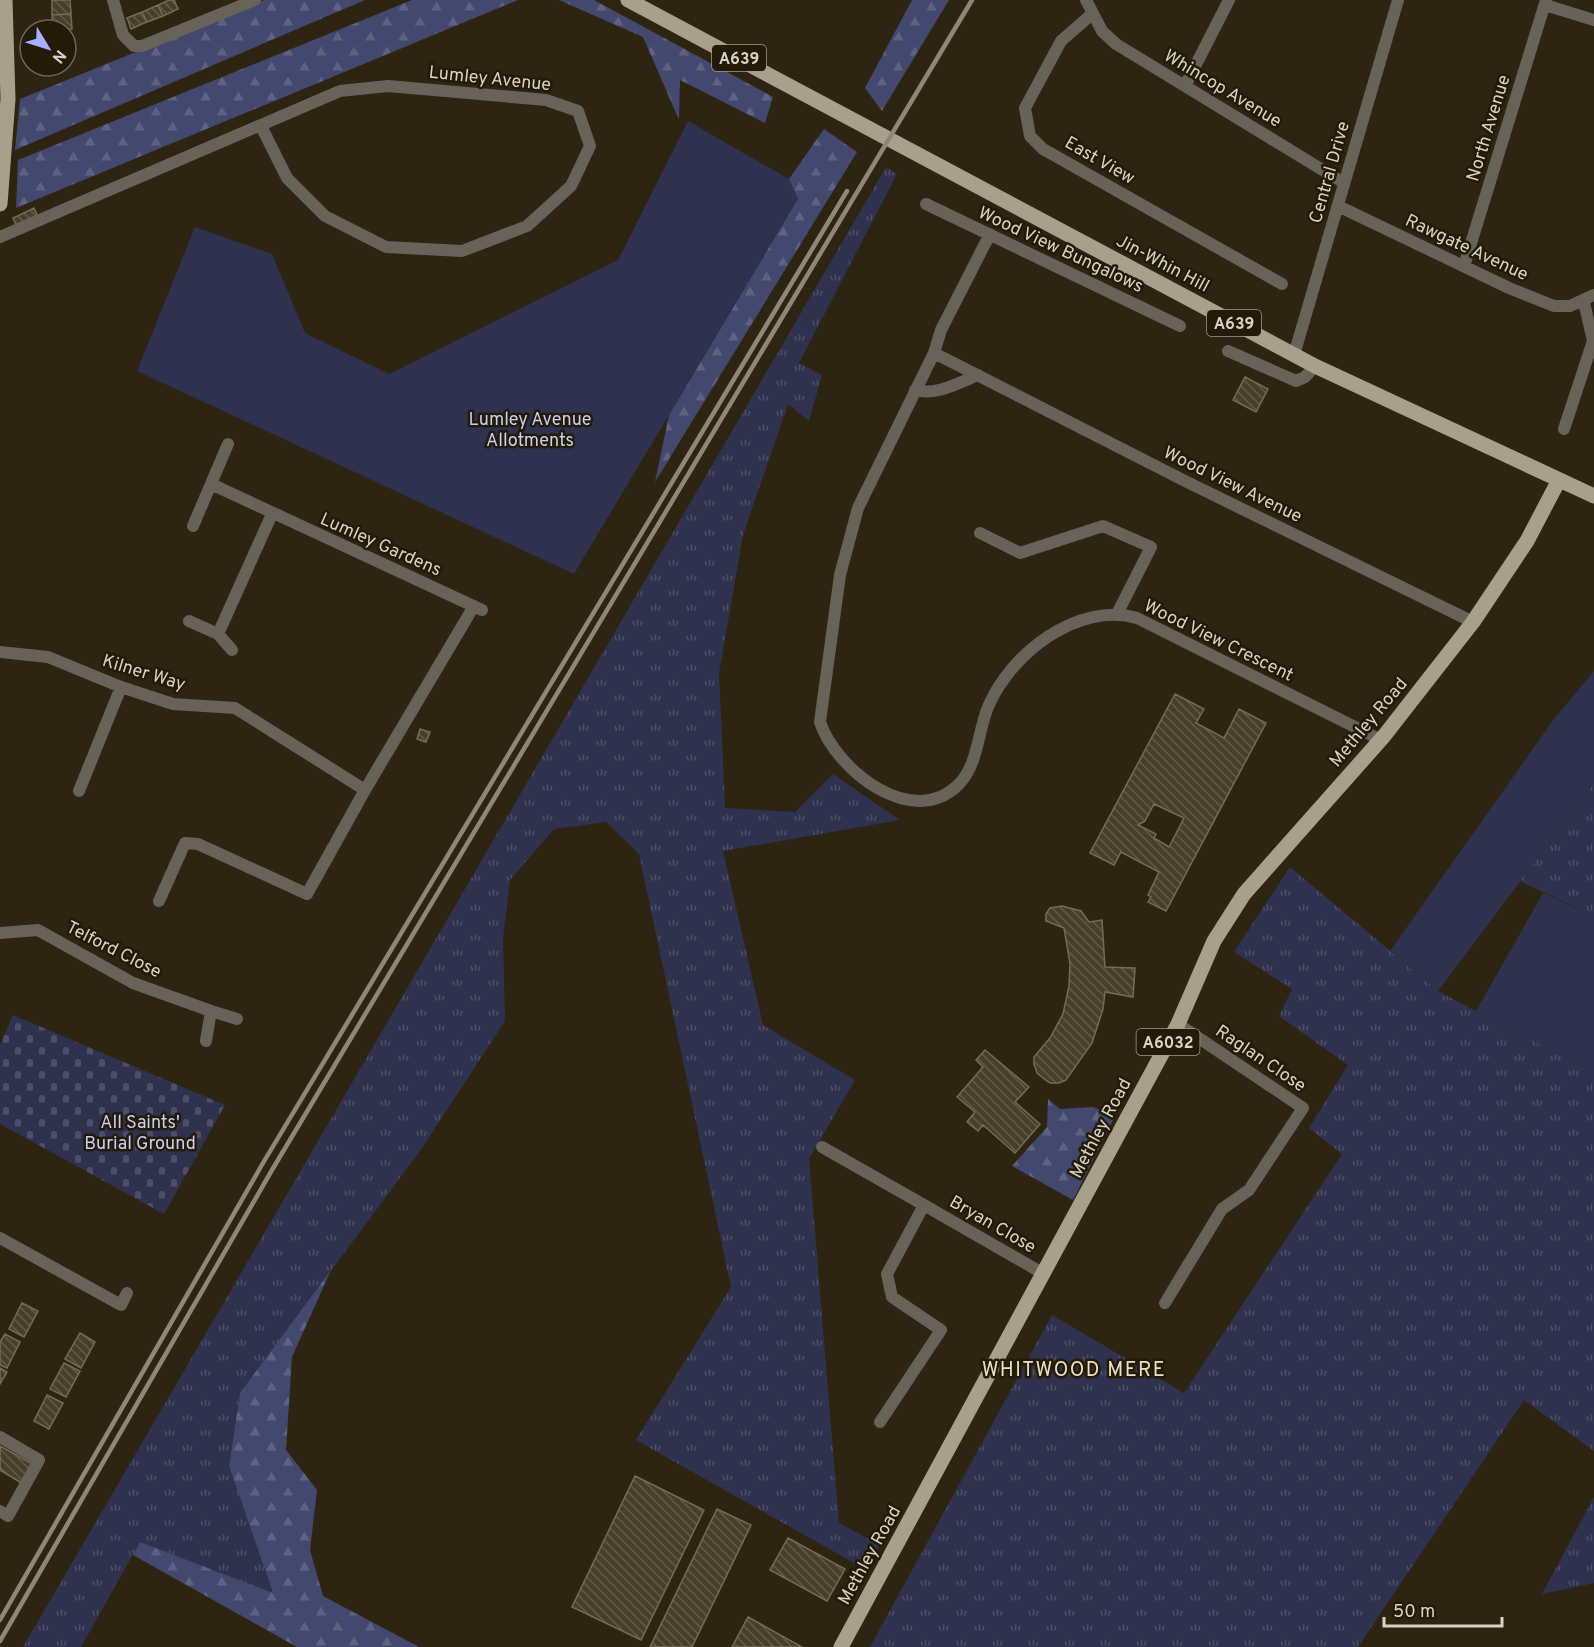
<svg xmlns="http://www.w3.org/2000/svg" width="1594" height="1647" font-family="Overpass,sans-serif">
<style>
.grass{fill:url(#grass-tufts)}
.forest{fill:url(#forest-firs)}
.cemetery{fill:url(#cemetery-stones)}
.garden{fill:#2e324e}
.building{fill:url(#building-back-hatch);stroke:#766c56;stroke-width:1.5;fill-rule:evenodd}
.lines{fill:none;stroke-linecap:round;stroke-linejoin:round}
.minor{stroke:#676359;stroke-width:12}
.primary{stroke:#a9a08c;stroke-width:15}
.rail{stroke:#8f8879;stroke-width:4.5}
.labels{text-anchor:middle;stroke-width:5;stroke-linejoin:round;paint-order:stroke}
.shield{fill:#231b07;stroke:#a29c8d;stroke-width:1.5}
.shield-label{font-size:16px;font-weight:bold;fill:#d8d3c7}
.street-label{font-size:18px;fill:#d8d3c7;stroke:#231b07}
.park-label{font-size:18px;fill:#c9d0f8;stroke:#231b07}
.neighbourhood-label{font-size:20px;letter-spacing:1.5px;fill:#ece1c8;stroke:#231b07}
</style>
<defs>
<pattern id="grass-tufts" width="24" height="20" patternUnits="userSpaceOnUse" patternTransform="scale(1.5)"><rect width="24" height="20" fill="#2e324e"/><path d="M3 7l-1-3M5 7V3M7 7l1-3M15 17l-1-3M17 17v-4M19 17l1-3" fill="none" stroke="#4c4f66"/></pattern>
<pattern id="forest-firs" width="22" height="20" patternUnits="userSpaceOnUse" patternTransform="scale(1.5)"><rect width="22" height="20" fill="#43486e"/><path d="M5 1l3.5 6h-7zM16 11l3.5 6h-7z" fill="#5d6281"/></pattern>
<pattern id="cemetery-stones" width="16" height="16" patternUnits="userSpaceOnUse" patternTransform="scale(1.5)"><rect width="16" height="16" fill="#2e324e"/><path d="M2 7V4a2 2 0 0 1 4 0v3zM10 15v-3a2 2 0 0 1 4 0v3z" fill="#4c4f66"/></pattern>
<pattern id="building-back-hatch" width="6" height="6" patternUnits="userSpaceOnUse" patternTransform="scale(1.5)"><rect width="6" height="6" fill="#483f2b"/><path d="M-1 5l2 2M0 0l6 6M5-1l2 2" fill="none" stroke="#625a48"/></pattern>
</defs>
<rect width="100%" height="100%" fill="#2d2411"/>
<path class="grass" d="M886,167L897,174L799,363L822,375L809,421L788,404L743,535L719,673L725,808L795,812L833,774L900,820L723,851L763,1025L855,1080L809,1159L839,1523L880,1545L863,1568L636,1440L731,1287L639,854L606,822L554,829L510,880L503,938L505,1021L420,1151L240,1393L229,1466L273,1594L140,1542L81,1647H23Z
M1594,783V916L1520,881Z
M1290,867L1438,991L1594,1072V1451L1524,1400L1358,1647H870L1052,1315L1184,1393L1342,1154L1309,1128L1348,1065L1279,1016L1292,989L1234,952Z
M1594,1497V1583L1542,1594Z"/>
<path class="forest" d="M264,0H365L15,150L20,99Z
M412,0H518L16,208L18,160Z
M559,0H594L773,97L765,123L680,80L679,120L643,37Z
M912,0H949L882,111L865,88Z
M824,129L857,152L655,482L669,415L797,199L789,179Z
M1048,1099L1060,1109L1093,1107L1115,1116L1073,1200L1012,1166L1047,1127Z
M331,1270L292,1357L286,1450L317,1490L310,1550L323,1596L419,1647H297L133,1555L140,1542L273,1593L229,1466L240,1393Z"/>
<path class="cemetery" d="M13,1015L225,1105L164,1214L0,1124V1045Z"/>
<path class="garden" d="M688,121L789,179L798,199L574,574L137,371L195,227L272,254L305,333L389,374L618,260Z
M1594,671V783L1438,991L1390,951L1554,719Z
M1543,893L1594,916V1072L1476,1011Z"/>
<path class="building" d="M52,0H70L71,14L52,15Z
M169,0H174L178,9L163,16L158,5Z
M158,5L163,16L147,22L142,12Z
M142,12L147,22L131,29L127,18Z
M71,14L72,29L53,30L52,15Z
M47,66H66V69L47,70Z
M34,208L38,217L17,227L13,218Z
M1245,377L1268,389L1256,412L1233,400Z
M1175,694L1204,709L1196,723L1224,738L1239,709L1266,723L1166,911L1148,902L1151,897L1148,895L1159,872L1121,852L1114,865L1090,853ZM1154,804L1184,818L1169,847L1154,838L1156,834L1138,825L1145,821Z
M420,729L430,732L426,742L417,739Z
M1062,906L1081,911L1089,922L1102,920L1105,967L1135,968L1133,997L1105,992L1103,1009L1092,1043L1066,1080L1059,1083H1050L1043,1078L1037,1073L1034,1064V1057L1050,1038L1063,1014L1069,986L1070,964L1064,928L1046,921V914L1050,908Z
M985,1050L1029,1087L1015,1102L1040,1124L1015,1153L983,1125L978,1131L967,1122L975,1112L957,1097L983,1067L976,1060Z
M22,1303L38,1311L24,1337L9,1329Z
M80,1333L95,1342L81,1368L65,1359Z
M5,1334L20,1342L7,1368L0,1365V1342Z
M64,1363L80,1371L66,1397L50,1389Z
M0,1368L7,1372L0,1384Z
M47,1395L63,1403L49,1429L34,1421Z
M0,1446L34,1465L23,1484L0,1470Z
M635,1476L704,1510L641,1640L572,1607Z
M717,1509L751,1525L692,1647H650Z
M788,1538L845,1569L827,1601L770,1570Z
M748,1617L802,1647H732Z"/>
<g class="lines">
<path class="minor" d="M113,0L123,35L134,46H142L255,0
M1086,0L1102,31L1116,44L1344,183
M1545,5L1594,20
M1092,14L1061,41L1025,108L1030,136L1043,149L1282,284
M1185,86L1229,0
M926,204L1180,326
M1338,206L1509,288L1554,306H1570L1594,295
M990,234L941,330L934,353L858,508L840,575L820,722C836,770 913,831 959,784C978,765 978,731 988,707C1010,654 1078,601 1137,618L1381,740
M0,237L340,91L388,86L546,100L578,111L590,146L571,186L527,226L462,251L386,247L325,216L287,178L261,126
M1464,266L1546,0
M1228,351L1296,381L1305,377L1315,366
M934,353L1185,481L1473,622
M1294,355L1398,0
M915,390C936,396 958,383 978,375
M1564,429L1593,341L1584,302
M211,484L482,610
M193,526L228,444
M980,533L1020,553L1103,526L1151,547L1117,614
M189,621L218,634L232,650
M218,634L272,514
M0,652L48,657L121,687L173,704L235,708L365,790L474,606
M79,791L121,687
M159,901L185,843L198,844L307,894L365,790
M0,933L38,930L133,983L211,1011L206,1041
M211,1011L237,1019
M822,1147L924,1205
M0,1238L121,1305L127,1293
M1165,1303L1222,1209L1249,1190L1303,1108L1178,1024
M880,1422L941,1330L892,1297L887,1274L924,1205L1044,1274
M0,1437L39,1460L8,1516L0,1511"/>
<path class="primary" d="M628,0L1315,366L1594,496
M0,204L8,99L5,0
M841,1647L1178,1024L1214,941L1244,894L1384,736L1473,622L1527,541L1559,480"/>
<path class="rail" d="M0,1620L263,1163L847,191
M0,1641L272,1170L972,0"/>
</g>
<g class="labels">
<g class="shield">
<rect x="712" y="45" width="54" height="26" rx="4.5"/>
<rect x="1207" y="310" width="54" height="26" rx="4.5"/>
<rect x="1136.5" y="1029" width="63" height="26" rx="4.5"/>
</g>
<g class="shield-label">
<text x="739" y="64">A639</text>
<text x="1234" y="329">A639</text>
<text x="1168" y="1048">A6032</text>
</g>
<g class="street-label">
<text transform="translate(490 78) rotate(6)" y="6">Lumley Avenue</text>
<text transform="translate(1223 88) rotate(31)" y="6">Whincop Avenue</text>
<text transform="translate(1488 128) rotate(-73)" y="6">North Avenue</text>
<text transform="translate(1100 160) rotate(30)" y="6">East View</text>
<text transform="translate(1329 172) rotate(-74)" y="6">Central Drive</text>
<text transform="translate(1467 247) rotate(25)" y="6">Rawgate Avenue</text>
<text transform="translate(1061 249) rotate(25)" y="6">Wood View Bungalows</text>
<text transform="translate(1163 263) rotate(28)" y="6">Jin-Whin Hill</text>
<text transform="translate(1233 484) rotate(26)" y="6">Wood View Avenue</text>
<text transform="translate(381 544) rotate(24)" y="6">Lumley Gardens</text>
<text transform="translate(1219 640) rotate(26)" y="6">Wood View Crescent</text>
<text transform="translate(144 672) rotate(17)" y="6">Kilner Way</text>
<text transform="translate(1368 722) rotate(-50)" y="6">Methley Road</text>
<text transform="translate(114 949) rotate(27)" y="6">Telford Close</text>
<text transform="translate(1261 1058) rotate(34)" y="6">Raglan Close</text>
<text transform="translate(1100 1128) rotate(-62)" y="6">Methley Road</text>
<text transform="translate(993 1224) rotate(30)" y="6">Bryan Close</text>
<text transform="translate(869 1555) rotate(-61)" y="6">Methley Road</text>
</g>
<g class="park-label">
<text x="530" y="425">Lumley Avenue<tspan x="530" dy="21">Allotments</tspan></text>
<text x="140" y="1128">All Saints'<tspan x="140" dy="21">Burial Ground</tspan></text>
</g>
<g class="neighbourhood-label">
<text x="1074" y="1376">WHITWOOD MERE</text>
</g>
</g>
<g transform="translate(48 48) rotate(128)"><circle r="28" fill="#231b07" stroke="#6b6554" stroke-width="1.5"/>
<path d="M0-4.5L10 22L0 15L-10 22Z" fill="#a7b1fc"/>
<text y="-9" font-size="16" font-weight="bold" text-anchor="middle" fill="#d8d3c7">N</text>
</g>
<path d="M1384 1617v9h118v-9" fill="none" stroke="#d8d3c7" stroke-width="3"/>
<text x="1393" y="1617" font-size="18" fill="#d8d3c7" stroke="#231b07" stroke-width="4.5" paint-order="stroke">50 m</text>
</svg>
